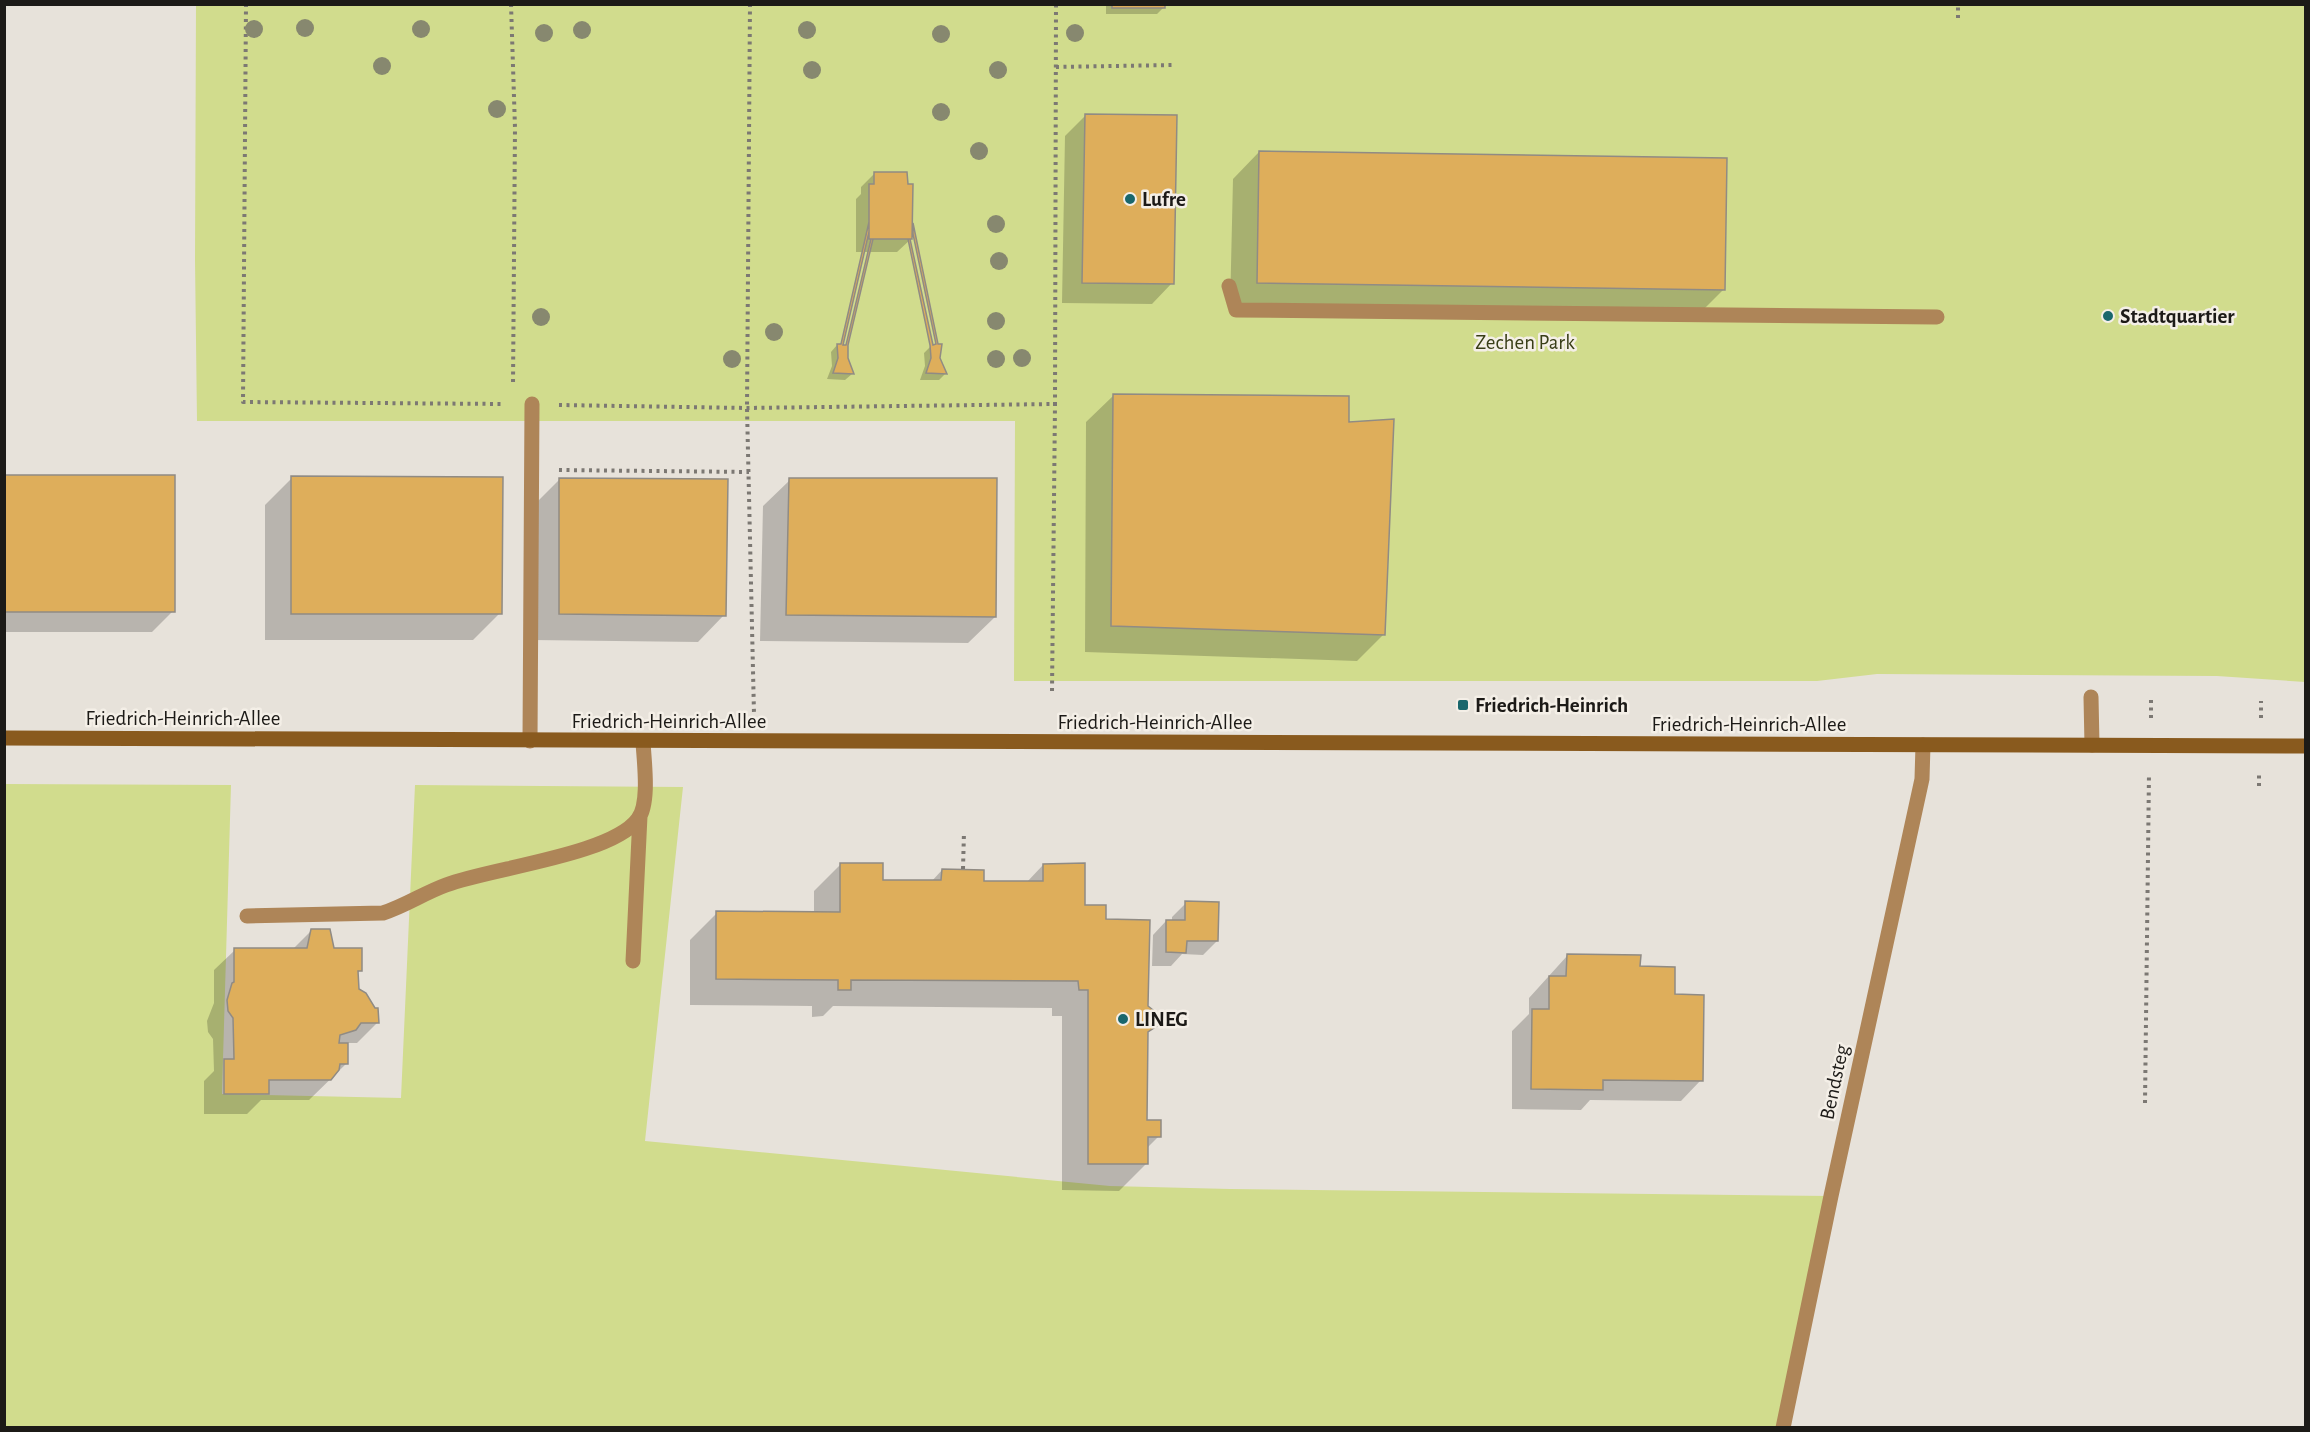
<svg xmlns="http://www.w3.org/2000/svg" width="2310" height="1432" font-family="'Alegreya Sans',sans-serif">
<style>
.green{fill:#d1dc8d}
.shadow{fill:#0003}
.building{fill:#deae5b;stroke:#908b84;stroke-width:1.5}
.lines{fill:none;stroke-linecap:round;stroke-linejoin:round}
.path{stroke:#7c7873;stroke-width:4;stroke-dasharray:3 4.5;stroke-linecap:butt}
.lane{stroke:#ae8558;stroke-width:15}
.street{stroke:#ae8558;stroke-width:15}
.secondary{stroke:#895a1e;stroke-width:15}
.tree{fill:#87886f}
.poi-dot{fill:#1a676c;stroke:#f4efe7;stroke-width:2}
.labels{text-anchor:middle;stroke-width:5;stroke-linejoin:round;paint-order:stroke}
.poi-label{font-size:21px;font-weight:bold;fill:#1c1a17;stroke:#f4efe7;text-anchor:start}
.park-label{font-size:21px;fill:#393e17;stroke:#f4efe7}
.street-label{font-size:21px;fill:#1c1a17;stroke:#f4efe7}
</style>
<rect width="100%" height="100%" fill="#e7e2da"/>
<path class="green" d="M196,5H2305V682L2217,676L1877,674L1817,681H1014L1015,421H197L195,260Z
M5,784L231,785L222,1094L401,1098L415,785L683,787L645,1141L1110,1186L1230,1189L1831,1196L1783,1427L5,1428Z"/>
<path class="shadow" d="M1106,4H1163V8L1157,14H1106Z
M1086,115L1172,283L1152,304L1062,303L1065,136Z
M1259,152L1724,289L1697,316L1230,309L1233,179Z
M875,173L911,239L897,252H856V199L861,194V187Z
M837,345L846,359L852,374L845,380L827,379L832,366L831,352Z
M931,346L945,374L939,380H920L925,366L924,353Z
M1113,396L1347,423L1384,634L1357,661L1085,652L1086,422Z
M4,476L173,611L152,632H4Z
M292,478L500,613L473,640H265V505Z
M560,479L724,615L698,642L532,640L533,506Z
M790,480L995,617L968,643L760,641L763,506Z
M841,864L882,882H931L942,870L982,882L1026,883L1043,865L1083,906L1105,920L1156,1025L1146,1034V1121L1159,1136L1146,1149V1164L1119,1191L1062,1190V1016H1052V1008L833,1006L823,1016L812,1017V1006L690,1005V940L717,913H814V891Z
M1186,903L1217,941L1203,955L1182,954L1171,966H1152L1153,935L1166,921H1172V917Z
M311,931L360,970L357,974V989L377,1023L357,1043H347V1063L309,1100H261L247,1114H204V1081L214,1071L213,1039L208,1032L207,1021L214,1003V970L235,950L293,949Z
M1567,956L1639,968L1674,996L1701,1080L1681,1101L1590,1100L1581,1110L1512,1109V1031L1529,1014V998Z"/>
<path class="building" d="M1112,4H1165V8H1112Z
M1085,114L1177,115L1174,284L1082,283Z
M1259,151L1727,158L1725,290L1257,283Z
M874,172H907L908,184H913L912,239H869V184H874Z
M869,222V232L843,345H846L871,239H873L848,345V358L854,374L833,373L838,358L837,344H841Z
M913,223L938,344H942L940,358L947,374L926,373L931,358L930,345L908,239H910L933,345L936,344L913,234Z
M1113,394L1349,396V422L1394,419L1385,635L1111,626Z
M4,475H175V612H4Z
M291,476L503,477L502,614H291Z
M559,478L728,479L726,616L559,614Z
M789,478H997L996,617L786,615Z
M840,863H883V880H941L942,869L984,870V881H1043V864L1085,863V905H1106V919L1150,920L1148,1006L1157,1013V1026L1148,1032L1147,1120H1161V1137H1148V1164H1088V990H1079L1078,981L851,980V990H838V980L716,979V911L840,912Z
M1185,901L1219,902L1218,941H1187L1186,953L1166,952V920H1185Z
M311,929H330L334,948H362V971H358L359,989L366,993L375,1008H378L379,1023H361L356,1030L340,1035L339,1043H348V1064H340L339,1070L331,1080H269V1094H224V1059H234L233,1018L228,1011L227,1000L232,983L234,982V948H307Z
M1567,954L1641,955L1640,966L1675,967V994L1704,995L1703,1081L1603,1080V1090L1531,1089L1532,1009H1549V976H1566Z"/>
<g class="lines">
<path class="path" d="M246,4L243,402L504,404
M511,4L515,128L513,385
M750,4L747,408L754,714
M1958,18V4
M1056,67L1173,65
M559,405L747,408L1055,404L1056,4
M559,470L749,472
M1052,691L1055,404
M2151,718V696
M2261,718V701
M2259,786V773
M963,869L964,832
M2145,1103L2149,773"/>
<path class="lane" d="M1229,286L1236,310L1937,317
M2091,697L2092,745
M530,741L532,404
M247,916L383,913C405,906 424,893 446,885C491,868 612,855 638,819C650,803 644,761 643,742
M633,961L640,816"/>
<path class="street" d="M1783,1428L1831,1196L1922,779L1923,745"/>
<path class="secondary" d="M4,738L2306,746"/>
</g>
<g class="tree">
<circle cx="305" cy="28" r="9"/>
<circle cx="254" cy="29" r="9"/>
<circle cx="421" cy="29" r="9"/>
<circle cx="582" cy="30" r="9"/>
<circle cx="807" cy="30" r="9"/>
<circle cx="544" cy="33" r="9"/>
<circle cx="1075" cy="33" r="9"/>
<circle cx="941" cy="34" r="9"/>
<circle cx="382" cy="66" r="9"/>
<circle cx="812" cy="70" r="9"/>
<circle cx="998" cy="70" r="9"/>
<circle cx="497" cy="109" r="9"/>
<circle cx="941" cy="112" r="9"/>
<circle cx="979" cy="151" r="9"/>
<circle cx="996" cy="224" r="9"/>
<circle cx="999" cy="261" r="9"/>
<circle cx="541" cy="317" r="9"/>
<circle cx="996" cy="321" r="9"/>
<circle cx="774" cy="332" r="9"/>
<circle cx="1022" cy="358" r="9"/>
<circle cx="732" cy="359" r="9"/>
<circle cx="996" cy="359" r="9"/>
</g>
<g class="poi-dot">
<circle cx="1130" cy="199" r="6"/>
<circle cx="2108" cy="316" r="6"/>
<rect x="1457" y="699" width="12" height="12" rx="3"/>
<circle cx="1123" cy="1019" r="6"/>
</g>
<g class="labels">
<g class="poi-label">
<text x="1142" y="206">Lufre</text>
<text x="2120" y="323">Stadtquartier</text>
<text x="1475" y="712">Friedrich-Heinrich</text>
<text x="1135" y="1026">LINEG</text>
</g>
<g class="park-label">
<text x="1525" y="349">Zechen Park</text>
</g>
<g class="street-label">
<text x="183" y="725">Friedrich-Heinrich-Allee</text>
<text x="669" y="728">Friedrich-Heinrich-Allee</text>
<text x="1155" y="729">Friedrich-Heinrich-Allee</text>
<text x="1749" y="731">Friedrich-Heinrich-Allee</text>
<text transform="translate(1834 1082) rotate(-78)" y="7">Bendsteg</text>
</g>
</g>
<rect width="2310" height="1432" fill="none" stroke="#1c1a17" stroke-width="12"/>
</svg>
